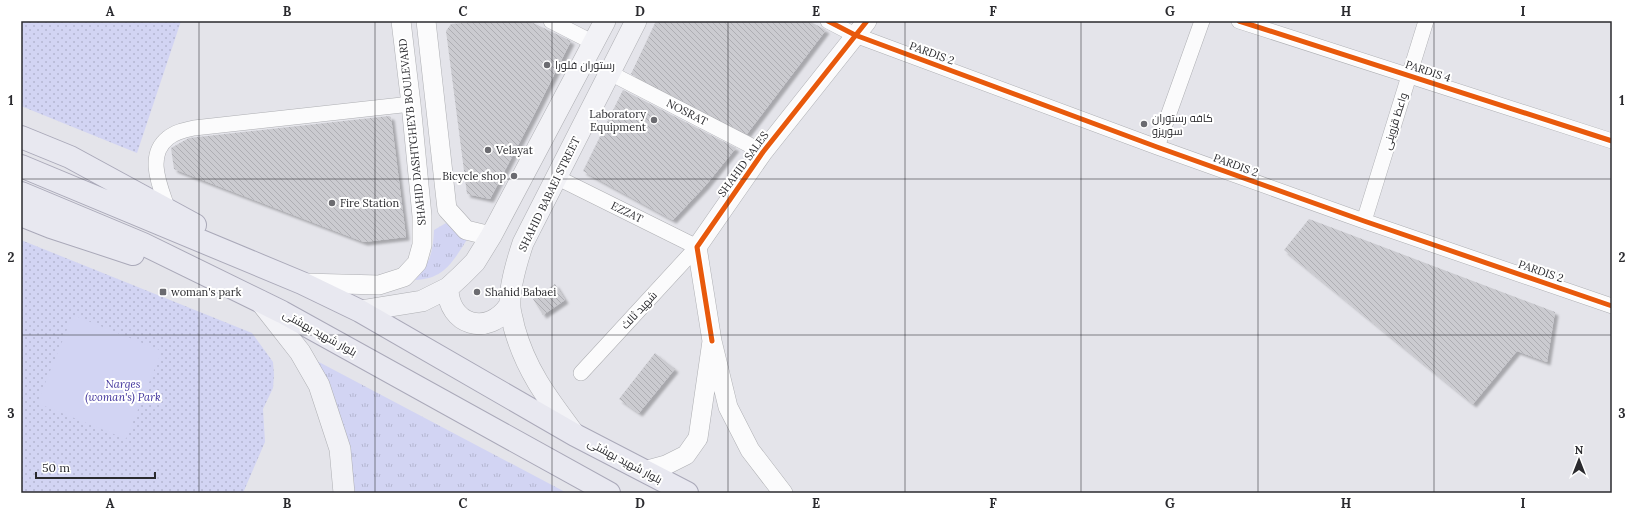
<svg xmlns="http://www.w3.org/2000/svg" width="1633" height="514" font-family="Lora,Cairo,serif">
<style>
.grass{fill:url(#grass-tufts)}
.park{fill:url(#park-dots)}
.pitch{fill:#d2d4f3}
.building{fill:url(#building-back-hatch);filter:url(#shadow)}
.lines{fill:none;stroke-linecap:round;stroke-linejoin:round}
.minor-casing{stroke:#aeafb3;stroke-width:16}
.tertiary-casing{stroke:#aeafb3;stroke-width:20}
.secondary-casing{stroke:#aeafb3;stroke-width:22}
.primary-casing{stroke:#aaa9b9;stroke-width:24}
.minor{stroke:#fbfbfc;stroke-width:15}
.tertiary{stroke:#fbfbfc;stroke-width:19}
.secondary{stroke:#f2f2f6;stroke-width:21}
.primary{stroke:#e8e8f0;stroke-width:22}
.cycleway-casing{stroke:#fff;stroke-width:8}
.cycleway{stroke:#e8590c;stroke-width:5}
.grid{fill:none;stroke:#2a2a2e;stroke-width:1;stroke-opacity:0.55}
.poi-dot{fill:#6b6b70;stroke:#fff;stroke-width:1.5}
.labels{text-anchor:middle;stroke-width:4;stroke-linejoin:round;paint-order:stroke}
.street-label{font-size:11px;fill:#2a2a2e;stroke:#fff}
.poi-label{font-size:11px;fill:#2a2a2e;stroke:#fff;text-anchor:start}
.park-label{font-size:11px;font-style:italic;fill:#42359c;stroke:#fff}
.neatline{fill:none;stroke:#2a2a2e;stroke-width:1.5}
.grid-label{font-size:13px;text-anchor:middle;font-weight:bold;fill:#2a2a2e}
</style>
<defs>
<pattern id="grass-tufts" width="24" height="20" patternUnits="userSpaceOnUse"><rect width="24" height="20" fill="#d2d4f3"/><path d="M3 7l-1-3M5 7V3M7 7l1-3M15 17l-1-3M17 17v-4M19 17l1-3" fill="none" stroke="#b4b6d1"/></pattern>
<pattern id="park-dots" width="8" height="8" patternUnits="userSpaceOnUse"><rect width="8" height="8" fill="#d2d4f3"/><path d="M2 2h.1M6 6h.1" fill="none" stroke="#b4b6d1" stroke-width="1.8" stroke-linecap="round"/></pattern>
<pattern id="building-back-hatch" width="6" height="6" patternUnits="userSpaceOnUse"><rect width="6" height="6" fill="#cbcbd0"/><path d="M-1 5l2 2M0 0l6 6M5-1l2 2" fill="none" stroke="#aeaeb3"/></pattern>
<filter id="shadow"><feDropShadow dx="3.5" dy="3.5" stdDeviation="1" flood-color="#0004"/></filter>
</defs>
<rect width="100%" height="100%" fill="#e4e4ea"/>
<path class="grass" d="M446,223L458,233L468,238C453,261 445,279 415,280C430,263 433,253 434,230Z
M300,352L567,493H344Z"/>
<path class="park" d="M21,21H181L137,153L21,106Z
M21,240L252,333L273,362L274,375L273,388L263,409L265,442L243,493H21Z"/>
<path class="pitch" d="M73,315L162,351L126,439L37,403Z"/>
<path class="building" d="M482,21H529L571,41L538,107L490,199L467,194L446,31L451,24Z
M656,21H809L826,30L747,134L631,74Z
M623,90L736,148L706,185L673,220L583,171Z
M389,116L391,117L406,237L364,242L174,169L171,148L189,138Z
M1309,219L1555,312L1547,362L1517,351L1473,404L1284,250Z
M555,284L565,300L543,315L533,299Z
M655,353L675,369L639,413L619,399Z"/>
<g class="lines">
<defs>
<path id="minor" d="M551,21L594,43
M828,21L855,35L1157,147L1364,221L1612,306
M1239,21L1612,141
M610,73L763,152
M1157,147L1202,21
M556,177L697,247L581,373
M168,210C161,188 145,156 168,138C175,132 185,130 194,128L411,104
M1364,221L1426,21"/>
<path id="tertiary" d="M426,21L447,209L466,230L491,236
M304,283L379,285L404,277L417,263L422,245V216L411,104L401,21
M712,341L697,247L763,152L867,21
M644,471L666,465L686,455L698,438L712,341L728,407L750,450L783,493"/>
<path id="secondary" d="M448,288C448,325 488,337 509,306
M260,301L300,352L319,385L340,449L344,493
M360,311L422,301L448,288L461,276L475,262L491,236L605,21
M575,435C548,399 526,371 514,327C513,320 510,313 510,306C509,288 517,261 523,243L636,21"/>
<path id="primary" d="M21,137L70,157L195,225
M21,166L302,283L360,311L575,435L687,493
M21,193L143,244L282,312L609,493
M21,215L51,227L133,254"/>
</defs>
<use href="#minor" class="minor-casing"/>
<use href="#tertiary" class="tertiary-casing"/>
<use href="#secondary" class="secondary-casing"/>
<use href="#primary" class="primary-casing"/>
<use href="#minor" class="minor"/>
<use href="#tertiary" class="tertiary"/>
<use href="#secondary" class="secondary"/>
<use href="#primary" class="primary"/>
<defs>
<path id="cycleway" d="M828,21L855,35L1157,147L1364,221L1612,306
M1239,21L1612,141
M712,341L697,247L763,152L867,21"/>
</defs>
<use href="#cycleway" class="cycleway-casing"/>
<use href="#cycleway" class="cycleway"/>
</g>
<path class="grid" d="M199,21V493M375,21V493M552,21V493M728,21V493M905,21V493M1081,21V493M1258,21V493M1434,21V493M21,179H1612M21,335H1612"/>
<g class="poi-dot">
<circle cx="547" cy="65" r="4"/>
<circle cx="654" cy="120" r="4"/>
<circle cx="1144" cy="124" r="4"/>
<circle cx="488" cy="150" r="4"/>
<circle cx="514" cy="176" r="4"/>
<circle cx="332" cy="203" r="4"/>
<rect x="159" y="288" width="8" height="8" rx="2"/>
<circle cx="477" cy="292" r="4"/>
</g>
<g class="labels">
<g class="street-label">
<text transform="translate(932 53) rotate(20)" y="4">PARDIS 2</text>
<text transform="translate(1428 71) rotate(18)" y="4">PARDIS 4</text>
<text transform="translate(687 112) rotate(27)" y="4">NOSRAT</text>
<text transform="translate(1395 121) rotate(-73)" y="4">واعظ قزوینی</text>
<text transform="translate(412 132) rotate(-96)" y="4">SHAHID DASHTGHEYB BOULEVARD</text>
<text transform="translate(743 164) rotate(-54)" y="4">SHAHID SALES</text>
<text transform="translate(1236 165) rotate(20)" y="4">PARDIS 2</text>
<text transform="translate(549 194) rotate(-64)" y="4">SHAHID BABAEI STREET</text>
<text transform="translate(627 212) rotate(26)" y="4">EZZAT</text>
<text transform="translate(1541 271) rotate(19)" y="4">PARDIS 2</text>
<text transform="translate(639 310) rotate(-47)" y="4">شهید ثالث</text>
<text transform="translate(320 333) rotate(29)" y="4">بلوار شهید بهشتی</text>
<text transform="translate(625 461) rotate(28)" y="4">بلوار شهید بهشتی</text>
</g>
<g class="poi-label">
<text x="555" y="69">رستوران فلورا</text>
<text x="646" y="118" text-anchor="end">Laboratory<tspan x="646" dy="13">Equipment</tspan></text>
<text x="1152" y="122">کافه رستوران<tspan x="1152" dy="13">سوریزو</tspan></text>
<text x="496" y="154">Velayat</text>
<text x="506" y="180" text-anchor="end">Bicycle shop</text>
<text x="340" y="207">Fire Station</text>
<text x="171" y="296">woman's park</text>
<text x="485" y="296">Shahid Babaei</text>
</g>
<g class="park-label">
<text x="123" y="388">Narges<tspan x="123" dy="13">(woman's) Park</tspan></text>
</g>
</g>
<rect width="1633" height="514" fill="none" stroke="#ffffff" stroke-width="44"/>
<g transform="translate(1579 460)" stroke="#ffffff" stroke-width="3" paint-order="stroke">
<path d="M0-3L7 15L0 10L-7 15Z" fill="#2a2a2e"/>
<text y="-6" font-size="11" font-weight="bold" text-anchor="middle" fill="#2a2a2e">N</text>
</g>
<path d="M36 472v6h119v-6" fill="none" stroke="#2a2a2e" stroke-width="2"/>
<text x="42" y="472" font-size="12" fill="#2a2a2e" stroke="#ffffff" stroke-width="3" paint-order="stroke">50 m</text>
<rect x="22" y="22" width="1589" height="470" class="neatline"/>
<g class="grid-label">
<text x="110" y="16">A</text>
<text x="287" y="16">B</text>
<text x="463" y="16">C</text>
<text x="640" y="16">D</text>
<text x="816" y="16">E</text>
<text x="993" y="16">F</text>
<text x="1170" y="16">G</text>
<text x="1346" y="16">H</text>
<text x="1523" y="16">I</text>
<text x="11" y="105">1</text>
<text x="1622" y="105">1</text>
<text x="11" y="262">2</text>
<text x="1622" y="262">2</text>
<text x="11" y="418">3</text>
<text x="1622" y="418">3</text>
<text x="110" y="508">A</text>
<text x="287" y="508">B</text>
<text x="463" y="508">C</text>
<text x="640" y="508">D</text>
<text x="816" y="508">E</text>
<text x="993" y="508">F</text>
<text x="1170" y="508">G</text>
<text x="1346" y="508">H</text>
<text x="1523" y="508">I</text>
</g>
</svg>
